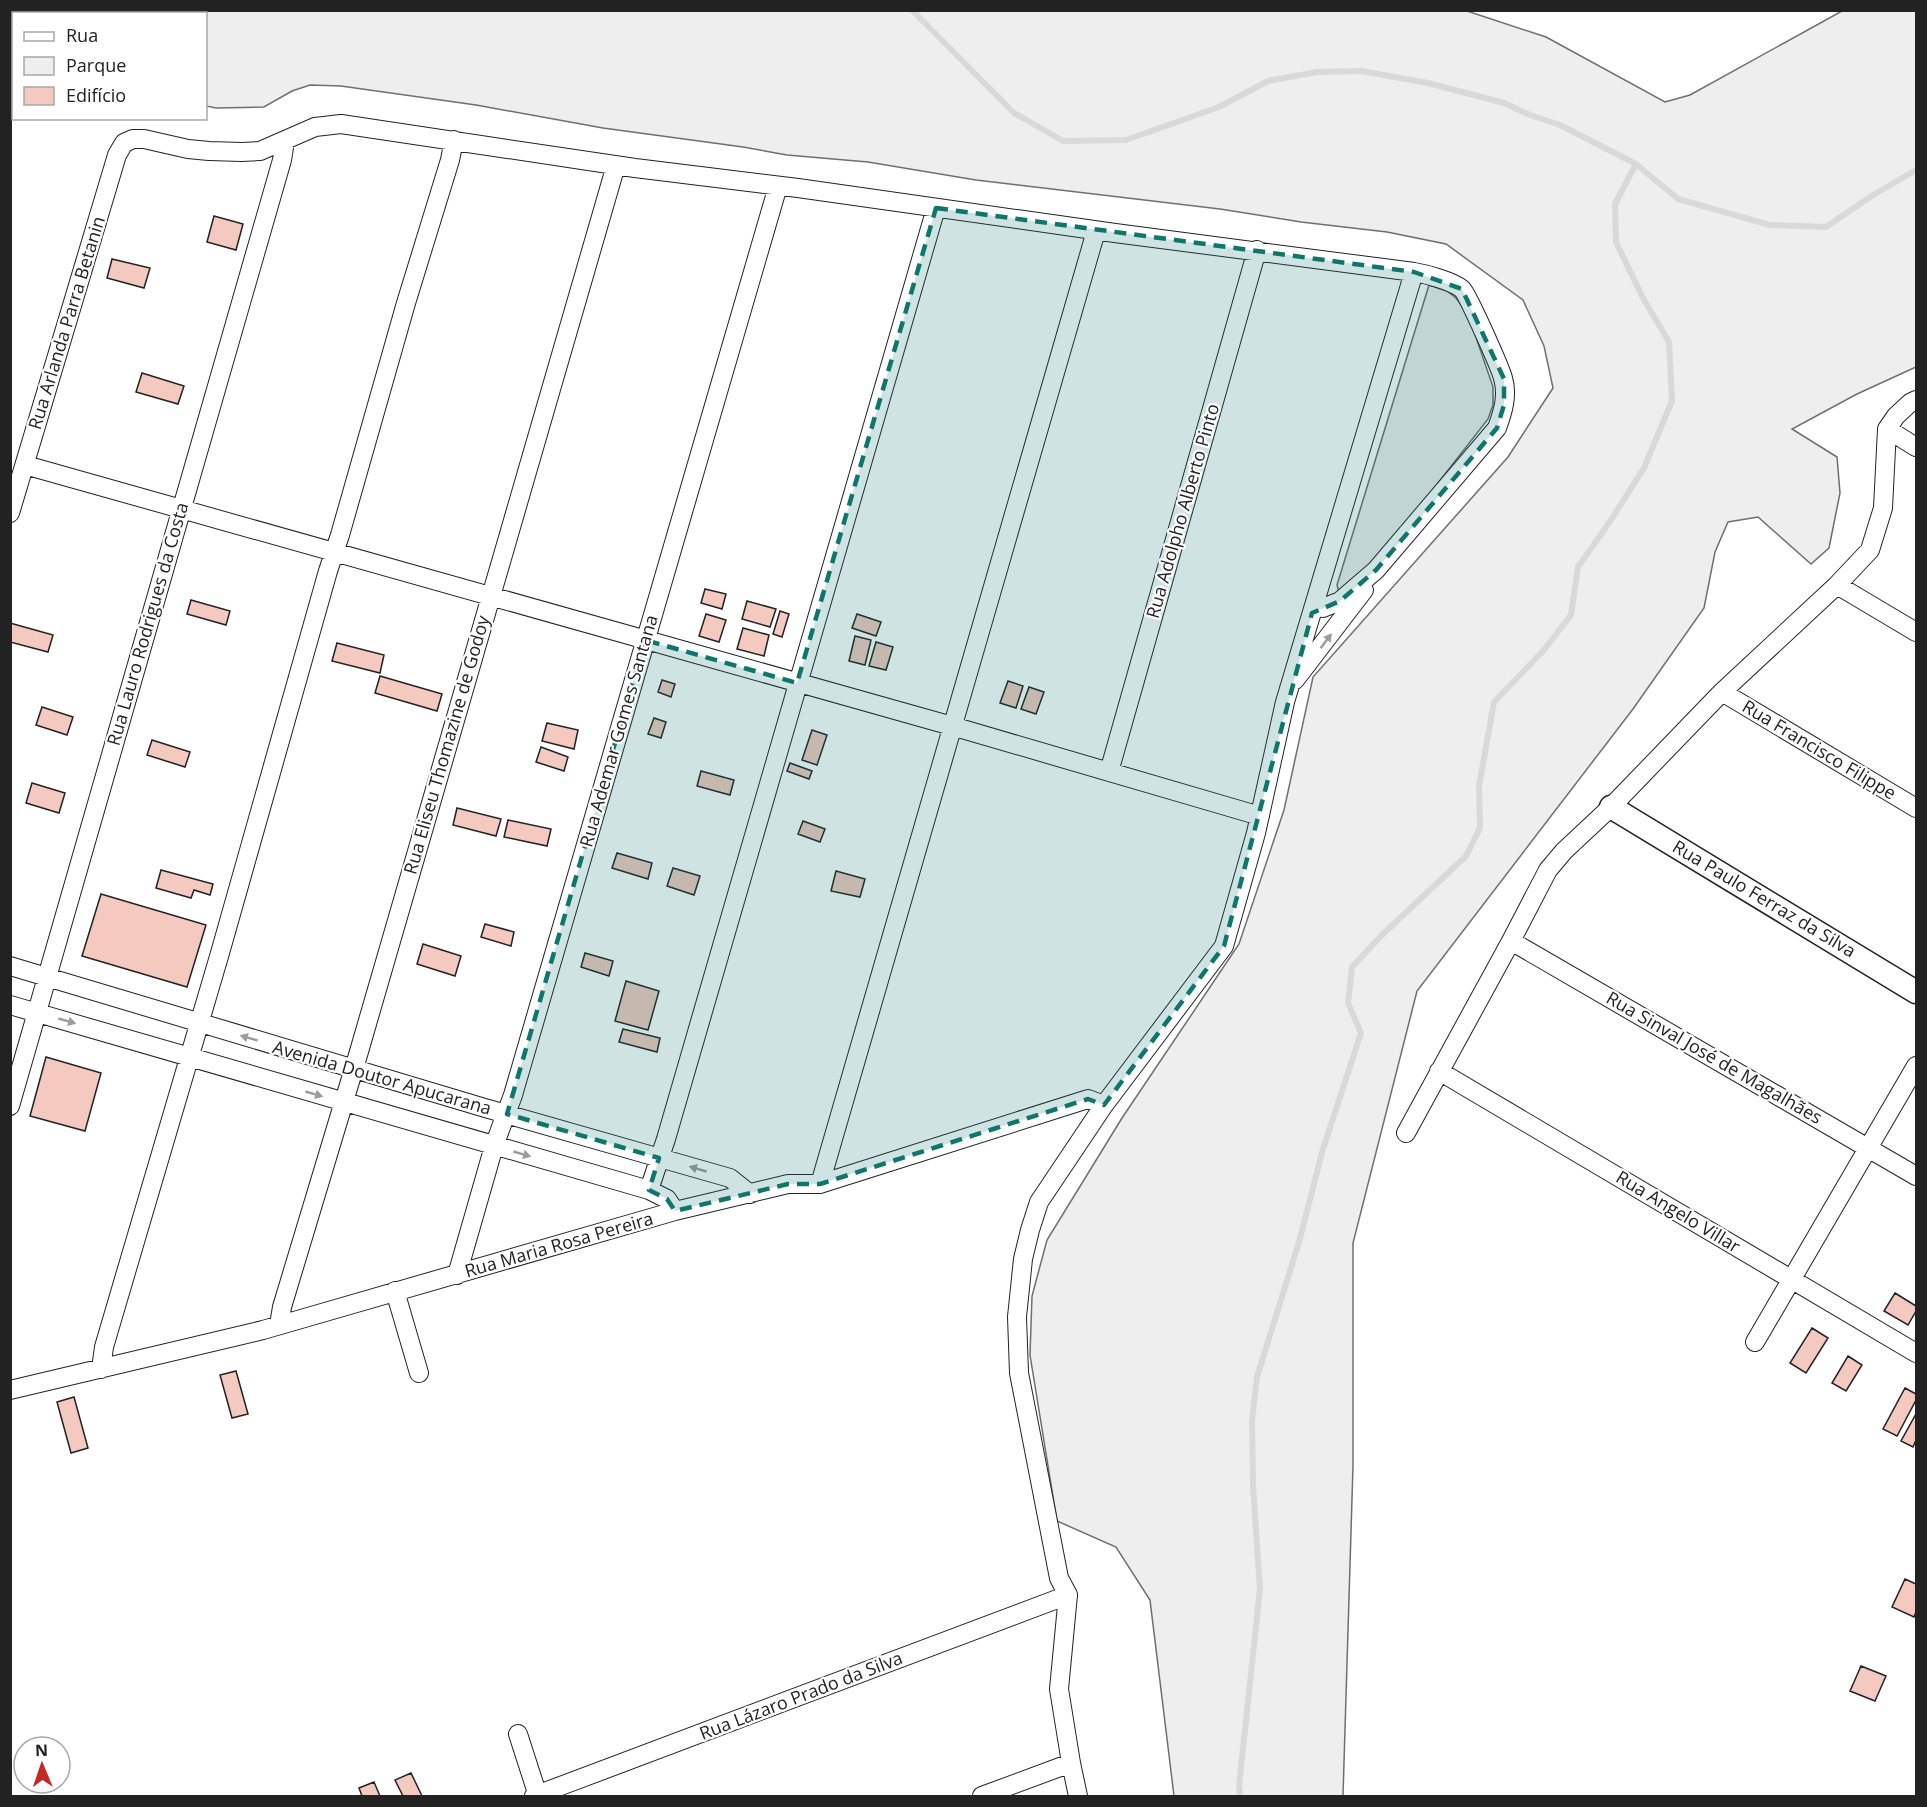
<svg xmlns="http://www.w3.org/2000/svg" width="1927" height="1807" font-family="'Open Sans',sans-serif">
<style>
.green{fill:#eee;stroke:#6f6f6f;stroke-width:1.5}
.parking{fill:#ededed;stroke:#6f6f6f;stroke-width:1.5}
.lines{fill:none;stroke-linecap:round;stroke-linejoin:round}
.stream{stroke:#d9d9d9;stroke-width:6}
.building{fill:#f3c9c0;stroke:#222;stroke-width:1.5}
.service-casing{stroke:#222;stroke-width:11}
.minor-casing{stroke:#222;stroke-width:20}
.tertiary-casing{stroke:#222;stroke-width:25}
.service{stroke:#fff;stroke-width:9}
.minor{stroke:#fff;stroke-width:18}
.tertiary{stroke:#fff;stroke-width:22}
.oneway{fill:#9c9c9c}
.marked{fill:#0f766e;fill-opacity:0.2;stroke:#0f766e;stroke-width:4.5;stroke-dasharray:12 8;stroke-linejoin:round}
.labels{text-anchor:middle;stroke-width:4.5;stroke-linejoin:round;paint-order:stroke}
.street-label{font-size:18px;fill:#222;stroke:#fff}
</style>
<rect width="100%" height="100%" fill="#fff"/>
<path class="green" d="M98,11H1467L1546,37L1665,102L1690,95L1842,11H1916V367L1857,394L1792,429L1837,457L1840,493L1829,548L1811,564L1758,517L1728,522L1715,552L1704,608L1633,709L1417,991L1353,1243V1466L1343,1796H1174L1150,1600L1116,1547L1057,1521L1030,1355L1032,1296L1047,1240L1122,1118L1239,944L1284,810L1313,677L1508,457L1553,388L1544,346L1523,300L1446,244L1387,232L1301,222L1220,209L976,180L868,162L787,155L743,147L603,128L476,105L341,86L310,85L292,91L264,107L216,108L206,106V14H101Z
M1429,285L1447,291L1456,298L1468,314L1493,387V405L1488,419L1352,593L1339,592L1337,585Z"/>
<path class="parking" d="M11,11H19L22,13L14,14V97L11,98Z"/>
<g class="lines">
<path class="stream" d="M912,10L1014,113L1063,141L1126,140L1219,107L1268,81L1317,72L1361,71L1428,83L1504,103L1530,115L1560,125L1636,164L1678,199L1770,225L1826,227L1873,195L1916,170
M1240,1796L1239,1786L1260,1589L1253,1486L1252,1420L1257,1377L1299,1242L1323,1149L1361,1033L1348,1003L1352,967L1382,935L1466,856L1480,828L1479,786L1494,702L1544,650L1571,615L1578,567L1609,523L1644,468L1672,401L1669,342L1643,298L1616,242L1615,204L1636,164"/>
</g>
<path class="building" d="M214,216L243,224L236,250L207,242Z
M112,259L150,268L144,288L107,278Z
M142,373L184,386L178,404L136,392Z
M705,589L726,594L722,609L701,603Z
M191,600L230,611L226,625L187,614Z
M747,601L776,609L770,627L742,619Z
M780,611L789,614L782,637L773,634Z
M706,614L726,620L719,642L699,636Z
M857,614L881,622L876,636L852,628Z
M10,623L53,635L48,652L10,642Z
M743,628L769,635L764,656L737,649Z
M855,636L871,640L865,665L849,661Z
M876,642L893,647L886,670L869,666Z
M337,643L384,655L380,673L332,661Z
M380,676L442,694L437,711L375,693Z
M662,680L675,684L671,697L658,692Z
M1008,681L1023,686L1016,708L1000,703Z
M1029,687L1044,692L1036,714L1021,709Z
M42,707L73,717L67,735L36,725Z
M654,718L666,722L661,738L648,734Z
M547,723L578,730L574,749L542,741Z
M812,730L827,735L817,765L802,760Z
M152,740L190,752L185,767L147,755Z
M541,747L568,757L564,771L536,762Z
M790,763L812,771L809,779L787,771Z
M701,771L734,780L730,795L697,786Z
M32,783L65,793L59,813L26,803Z
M457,808L501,819L496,836L453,825Z
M508,820L551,829L547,846L504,837Z
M803,821L825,829L820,842L798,834Z
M617,853L652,863L648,879L612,868Z
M673,868L700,876L694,895L667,886Z
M161,870L213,884L210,895L194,890L191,898L156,888Z
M836,871L865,879L860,897L831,891Z
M101,894L206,925L187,987L82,956Z
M485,924L514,932L511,946L481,937Z
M423,944L461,956L455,976L417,964Z
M585,953L613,961L609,976L581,967Z
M626,981L659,991L648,1030L615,1021Z
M623,1029L660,1038L657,1052L619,1042Z
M46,1057L101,1073L85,1131L30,1116Z
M1895,1293L1916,1306V1311L1908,1325L1884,1311Z
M1812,1328L1828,1338L1806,1373L1790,1363Z
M1848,1356L1862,1365L1846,1391L1832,1383Z
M236,1371L248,1414L232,1418L220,1375Z
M1905,1388L1916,1394V1400L1897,1436L1883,1429Z
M74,1397L88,1448L71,1453L57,1402Z
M1916,1414V1440L1913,1447L1901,1441Z
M1905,1579L1916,1584V1612L1914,1617L1892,1607Z
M1861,1666L1886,1676L1875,1701L1850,1691Z
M411,1773L422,1796H403L395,1780Z
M374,1782L380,1796H362L359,1788Z"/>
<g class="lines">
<defs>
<path id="service" d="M33,10L35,14
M10,44L14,42"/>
<path id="minor" d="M1887,429L1916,447
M25,465L952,726L1260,816
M10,513L117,155L124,143L133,139H144L188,149L209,151L242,152L260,151L315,127L341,124L635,168L798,188L1115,233L1414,272C1426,274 1452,281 1462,289C1468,295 1500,367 1503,378C1508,395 1503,412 1497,428L1376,570L1340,601L1323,608L1318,605L1317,595
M1837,585L1916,632
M1295,680L1364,590
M1722,692L1916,808
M1109,772L1257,250
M1511,941L1916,1176
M10,966L485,1108L730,1178L750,1194
M10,1005L649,1190L667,1199L675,1211
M1439,1071L1916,1353
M10,1106L282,160L285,141
M1406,1133L1511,941L1548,870L1564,851L1611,807L1722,692L1837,585L1870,550L1883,508L1887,429L1896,416L1910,403L1916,400
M820,1184L1096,231
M649,1190L666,1139L936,208
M457,1275L494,1146L513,1095L778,186
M395,1291L419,1373
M279,1325L282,1307L358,1055L616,165
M1755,1342L1916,1066
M101,1369L104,1347L220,953L328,571L340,535L406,303L450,160L454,140
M10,1390L263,1330L675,1211L788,1184H820L1088,1099L1104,1105
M518,1734L538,1796
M534,1796L1068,1595
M982,1796L1071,1763
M1078,1796L1071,1763L1059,1689L1068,1595L1059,1578L1019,1373L1017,1317L1023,1259L1030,1230L1039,1202L1104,1105L1224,946L1256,833L1285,702L1414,272"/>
<path id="tertiary" d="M1611,807L1916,992"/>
</defs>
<use href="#service" class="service-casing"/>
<use href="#minor" class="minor-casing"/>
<use href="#tertiary" class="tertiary-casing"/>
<use href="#service" class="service"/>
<use href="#minor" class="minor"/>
<use href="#tertiary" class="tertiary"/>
</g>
<defs><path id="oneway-solid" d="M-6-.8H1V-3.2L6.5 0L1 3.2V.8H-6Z" transform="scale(1.5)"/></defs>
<g class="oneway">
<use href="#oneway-solid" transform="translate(1326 641) rotate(-53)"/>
<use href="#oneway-solid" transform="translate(67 1021) rotate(16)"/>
<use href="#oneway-solid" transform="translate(249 1038) rotate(-164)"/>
<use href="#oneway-solid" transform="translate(314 1094) rotate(16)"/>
<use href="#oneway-solid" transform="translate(522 1154) rotate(16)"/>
<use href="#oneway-solid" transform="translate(698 1169) rotate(-164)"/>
</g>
<path class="marked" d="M936,208L1414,272L1462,289L1504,379V405L1497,428L1376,570L1340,601L1312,613L1224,946L1104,1105L1088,1099L820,1184H788L675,1211L667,1199L649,1190L659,1158L507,1114L645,640L797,683Z"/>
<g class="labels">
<g class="street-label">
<text transform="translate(67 323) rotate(-73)" y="6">Rua Arlanda Parra Betanin</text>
<text transform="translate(1183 511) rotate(-74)" y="6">Rua Adolpho Alberto Pinto</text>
<text transform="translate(148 624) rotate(-74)" y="6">Rua Lauro Rodrigues da Costa</text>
<text transform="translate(619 731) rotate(-74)" y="6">Rua Ademar Gomes Santana</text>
<text transform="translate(447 745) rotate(-74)" y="6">Rua Eliseu Thomazine de Godoy</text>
<text transform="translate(1819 750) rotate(31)" y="6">Rua Francisco Filippe</text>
<text transform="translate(1764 899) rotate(31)" y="6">Rua Paulo Ferraz da Silva</text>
<text transform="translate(1714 1058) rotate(30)" y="6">Rua Sinval José de Magalhães</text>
<text transform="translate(382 1078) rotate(16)" y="6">Avenida Doutor Apucarana</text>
<text transform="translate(1678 1212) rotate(31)" y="6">Rua Angelo Villar</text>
<text transform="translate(559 1245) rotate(-16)" y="6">Rua Maria Rosa Pereira</text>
<text transform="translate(801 1696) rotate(-21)" y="6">Rua Lázaro Prado da Silva</text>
</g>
</g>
<rect width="1927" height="1807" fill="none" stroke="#222222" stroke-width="24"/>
<rect x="12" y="12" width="195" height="108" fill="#ffffff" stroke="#a7a7a7" stroke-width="1.5"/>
<rect x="24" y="32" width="30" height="9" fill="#ffffff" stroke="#a7a7a7" stroke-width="1.5"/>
<text x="66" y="42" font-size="18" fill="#222222">Rua</text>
<rect x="24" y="57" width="30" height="18" fill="#eeeeee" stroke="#a7a7a7" stroke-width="1.5"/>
<text x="66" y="72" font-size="18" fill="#222222">Parque</text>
<rect x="24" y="87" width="30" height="18" fill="#f3c9c0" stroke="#a7a7a7" stroke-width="1.5"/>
<text x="66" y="102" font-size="18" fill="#222222">Edifício</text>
<g transform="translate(42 1765) rotate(358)"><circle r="28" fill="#ffffff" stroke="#a7a7a7" stroke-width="1.5"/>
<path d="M0-4.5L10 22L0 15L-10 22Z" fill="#c62828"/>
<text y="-9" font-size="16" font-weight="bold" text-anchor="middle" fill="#222222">N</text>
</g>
</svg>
